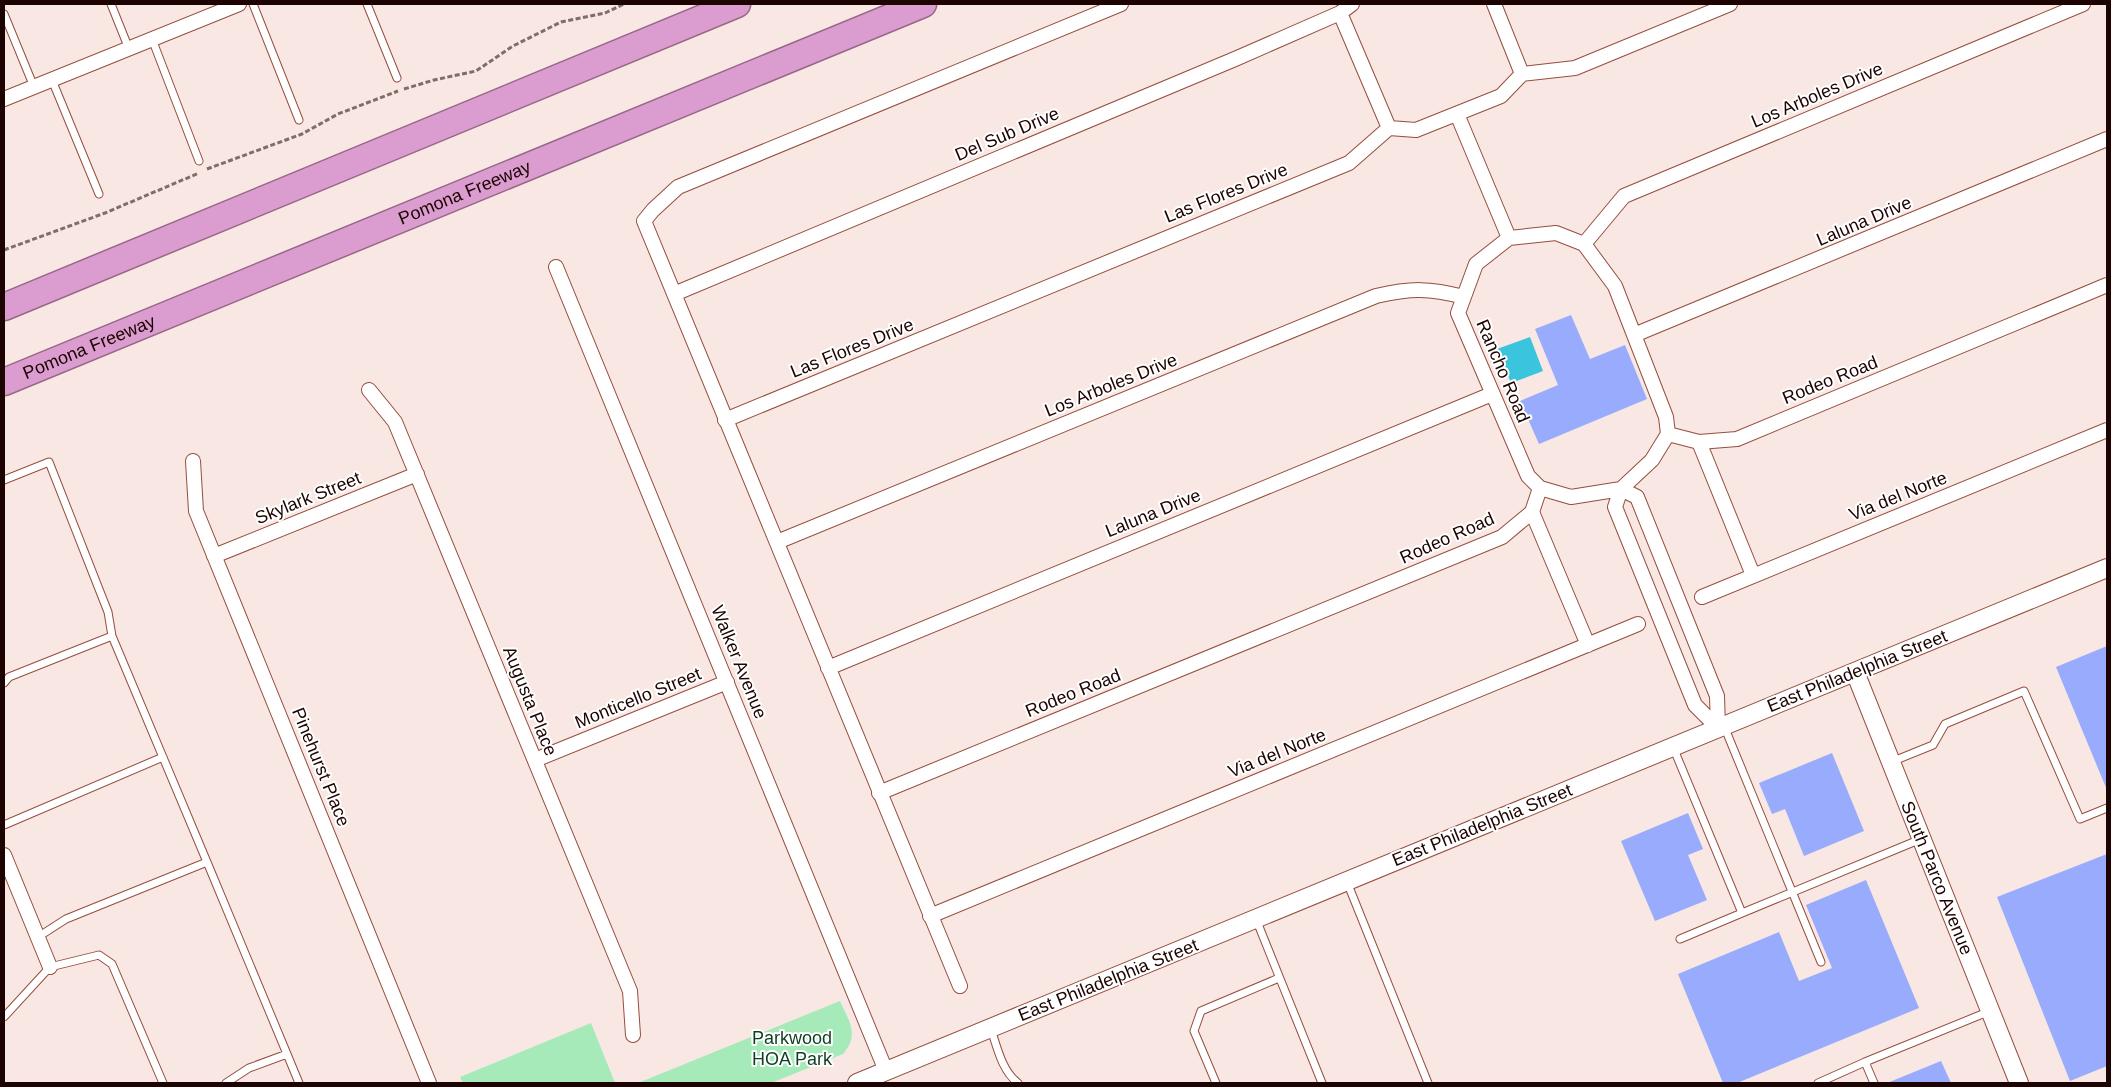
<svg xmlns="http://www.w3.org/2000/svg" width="2111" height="1087" font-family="Arial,sans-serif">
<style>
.green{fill:#a6eaba}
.water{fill:#3ac4de}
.building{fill:#98abfc}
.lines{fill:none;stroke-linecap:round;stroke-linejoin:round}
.service-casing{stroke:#964d3e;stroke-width:9}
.minor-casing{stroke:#964d3e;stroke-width:16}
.tertiary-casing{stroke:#964d3e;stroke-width:20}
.motorway-casing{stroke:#986788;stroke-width:29}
.path{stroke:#826c6a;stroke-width:3;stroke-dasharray:5 2.5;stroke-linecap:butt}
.service{stroke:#fff;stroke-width:7}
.minor{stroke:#fff;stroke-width:14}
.tertiary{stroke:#fff;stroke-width:18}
.motorway{stroke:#db9dd0;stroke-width:26}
.labels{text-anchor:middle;stroke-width:4;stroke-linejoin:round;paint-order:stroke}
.street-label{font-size:18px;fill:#1d0301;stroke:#fff}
.park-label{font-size:18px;fill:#0e3e21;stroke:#fff}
</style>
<rect width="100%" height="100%" fill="#f8e7e3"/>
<path class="green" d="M840,1001C849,1021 860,1035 843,1054L771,1083H638Z
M591,1023L615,1083H463L460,1077Z"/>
<path class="water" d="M1530,337L1543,371L1511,383L1497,349Z"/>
<path class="building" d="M1571,315L1590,359L1625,345L1647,399L1539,444L1520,401L1558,385L1535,329Z
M2107,646V790L2056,667Z
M1832,753L1864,831L1804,856L1785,809L1772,814L1759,783Z
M1688,813L1703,849L1688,855L1707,900L1655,921L1621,841Z
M2107,854V1066L2070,1081L1997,897Z
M1866,880L1919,1008L1737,1083H1723L1678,974L1779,932L1799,981L1832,968L1806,905Z
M1941,1061L1951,1083H1887Z"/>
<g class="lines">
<defs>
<path id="service" d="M111,4L129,49
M253,4L299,120
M367,4L397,78
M4,14L34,87
M152,39L199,161
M52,80L99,194
M4,480L49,462L108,612L112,636
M4,683L9,677L112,636L207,862
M1724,726L1821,962
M1673,747L1742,913L1921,839
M1891,762L1933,745L1945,724L2024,691L2080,819L2107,808
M4,825L163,757
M1347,882L1428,1083
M1256,919L1322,1083
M38,937L66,919L207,862L287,1054L249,1068L226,1083
M1680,939L1742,913
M4,1017L50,967L99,955L112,964L163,1083
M991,1029C997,1047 1002,1071 1018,1083
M287,1054L299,1083
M1216,1083L1194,1031L1201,1011L1279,978
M1818,1083L1865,1062
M1874,1083L1865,1062L1990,1011"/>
<path id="minor" d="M1494,4L1522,74
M1340,13L1389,128
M4,99L239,4
M1457,114L1509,238
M1556,233L1584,244L1615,286L1666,417L1668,434L1652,460L1621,489L1571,497L1540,488L1528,476L1458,313L1476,264L1509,238Z
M1584,244L1624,196L2083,4
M556,267L886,1071
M674,294L1235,59L1340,13L1352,4
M1634,335L2107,139
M369,390L395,422L630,991L633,1035
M725,420L1349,163L1389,128L1416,130L1501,96L1522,74L1575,68L1730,4
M1668,434L1699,442L1737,439L2107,285
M1699,442L1753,575
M193,461L196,511L429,1083
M1621,489L1637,497L1717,696L1718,728L1695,705L1615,507Z
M1532,512L1588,645
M777,542L1376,296C1411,288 1429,288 1464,297
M214,556L417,474
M1702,597L2107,430
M828,668L1492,394
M535,760L727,682
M879,793L1502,537L1532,512L1540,488
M4,855L50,967
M930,916L1638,624
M960,986L644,221L653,210L678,187L1121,4"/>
<path id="tertiary" d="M1855,672L2019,1083
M857,1083L2107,568"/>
<g id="motorway">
<path d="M4,307L737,4"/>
<path id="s1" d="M4,382L923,4"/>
</g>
</defs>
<use href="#service" class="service-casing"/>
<use href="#minor" class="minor-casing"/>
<use href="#tertiary" class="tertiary-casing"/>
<use href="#motorway" class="motorway-casing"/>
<path class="path" d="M404,89L434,80L476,71L513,46L561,22L605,13L624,4
M207,169L302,134L338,114L398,91
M4,250L105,213L199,173"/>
<use href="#service" class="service"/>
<use href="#minor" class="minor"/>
<use href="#tertiary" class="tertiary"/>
<use href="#motorway" class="motorway"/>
</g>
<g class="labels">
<g class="street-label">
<text transform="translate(1817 95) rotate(-23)" y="6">Los Arboles Drive</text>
<text transform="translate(1007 134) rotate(-23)" y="6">Del Sub Drive</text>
<text dy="6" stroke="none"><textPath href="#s1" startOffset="498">Pomona Freeway</textPath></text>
<text transform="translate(1226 193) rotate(-22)" y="6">Las Flores Drive</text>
<text transform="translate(1864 221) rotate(-23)" y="6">Laluna Drive</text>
<text dy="6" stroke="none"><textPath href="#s1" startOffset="92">Pomona Freeway</textPath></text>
<text transform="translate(852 348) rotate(-22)" y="6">Las Flores Drive</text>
<text transform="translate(1503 371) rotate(67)" y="6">Rancho Road</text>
<text transform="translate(1830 380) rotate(-22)" y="6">Rodeo Road</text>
<text transform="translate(1111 385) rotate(-22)" y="6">Los Arboles Drive</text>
<text transform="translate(1898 496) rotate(-22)" y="6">Via del Norte</text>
<text transform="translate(308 498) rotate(-22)" y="6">Skylark Street</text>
<text transform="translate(1153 513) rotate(-22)" y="6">Laluna Drive</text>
<text transform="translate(1447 538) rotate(-24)" y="6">Rodeo Road</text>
<text transform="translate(739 662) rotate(68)" y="6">Walker Avenue</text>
<text transform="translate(1857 671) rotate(-22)" y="6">East Philadelphia Street</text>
<text transform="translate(1073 693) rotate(-22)" y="6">Rodeo Road</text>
<text transform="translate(638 698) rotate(-22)" y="6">Monticello Street</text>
<text transform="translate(530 701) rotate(68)" y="6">Augusta Place</text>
<text transform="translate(1277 753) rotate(-22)" y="6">Via del Norte</text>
<text transform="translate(321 767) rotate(68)" y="6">Pinehurst Place</text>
<text transform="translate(1482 825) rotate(-22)" y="6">East Philadelphia Street</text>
<text transform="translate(1937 878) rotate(68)" y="6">South Parco Avenue</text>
<text transform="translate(1108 980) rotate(-22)" y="6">East Philadelphia Street</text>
</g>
<g class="park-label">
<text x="792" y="1044">Parkwood<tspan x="792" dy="21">HOA Park</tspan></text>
</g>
</g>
<rect width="2111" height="1087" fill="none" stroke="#1d0301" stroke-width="10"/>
</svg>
